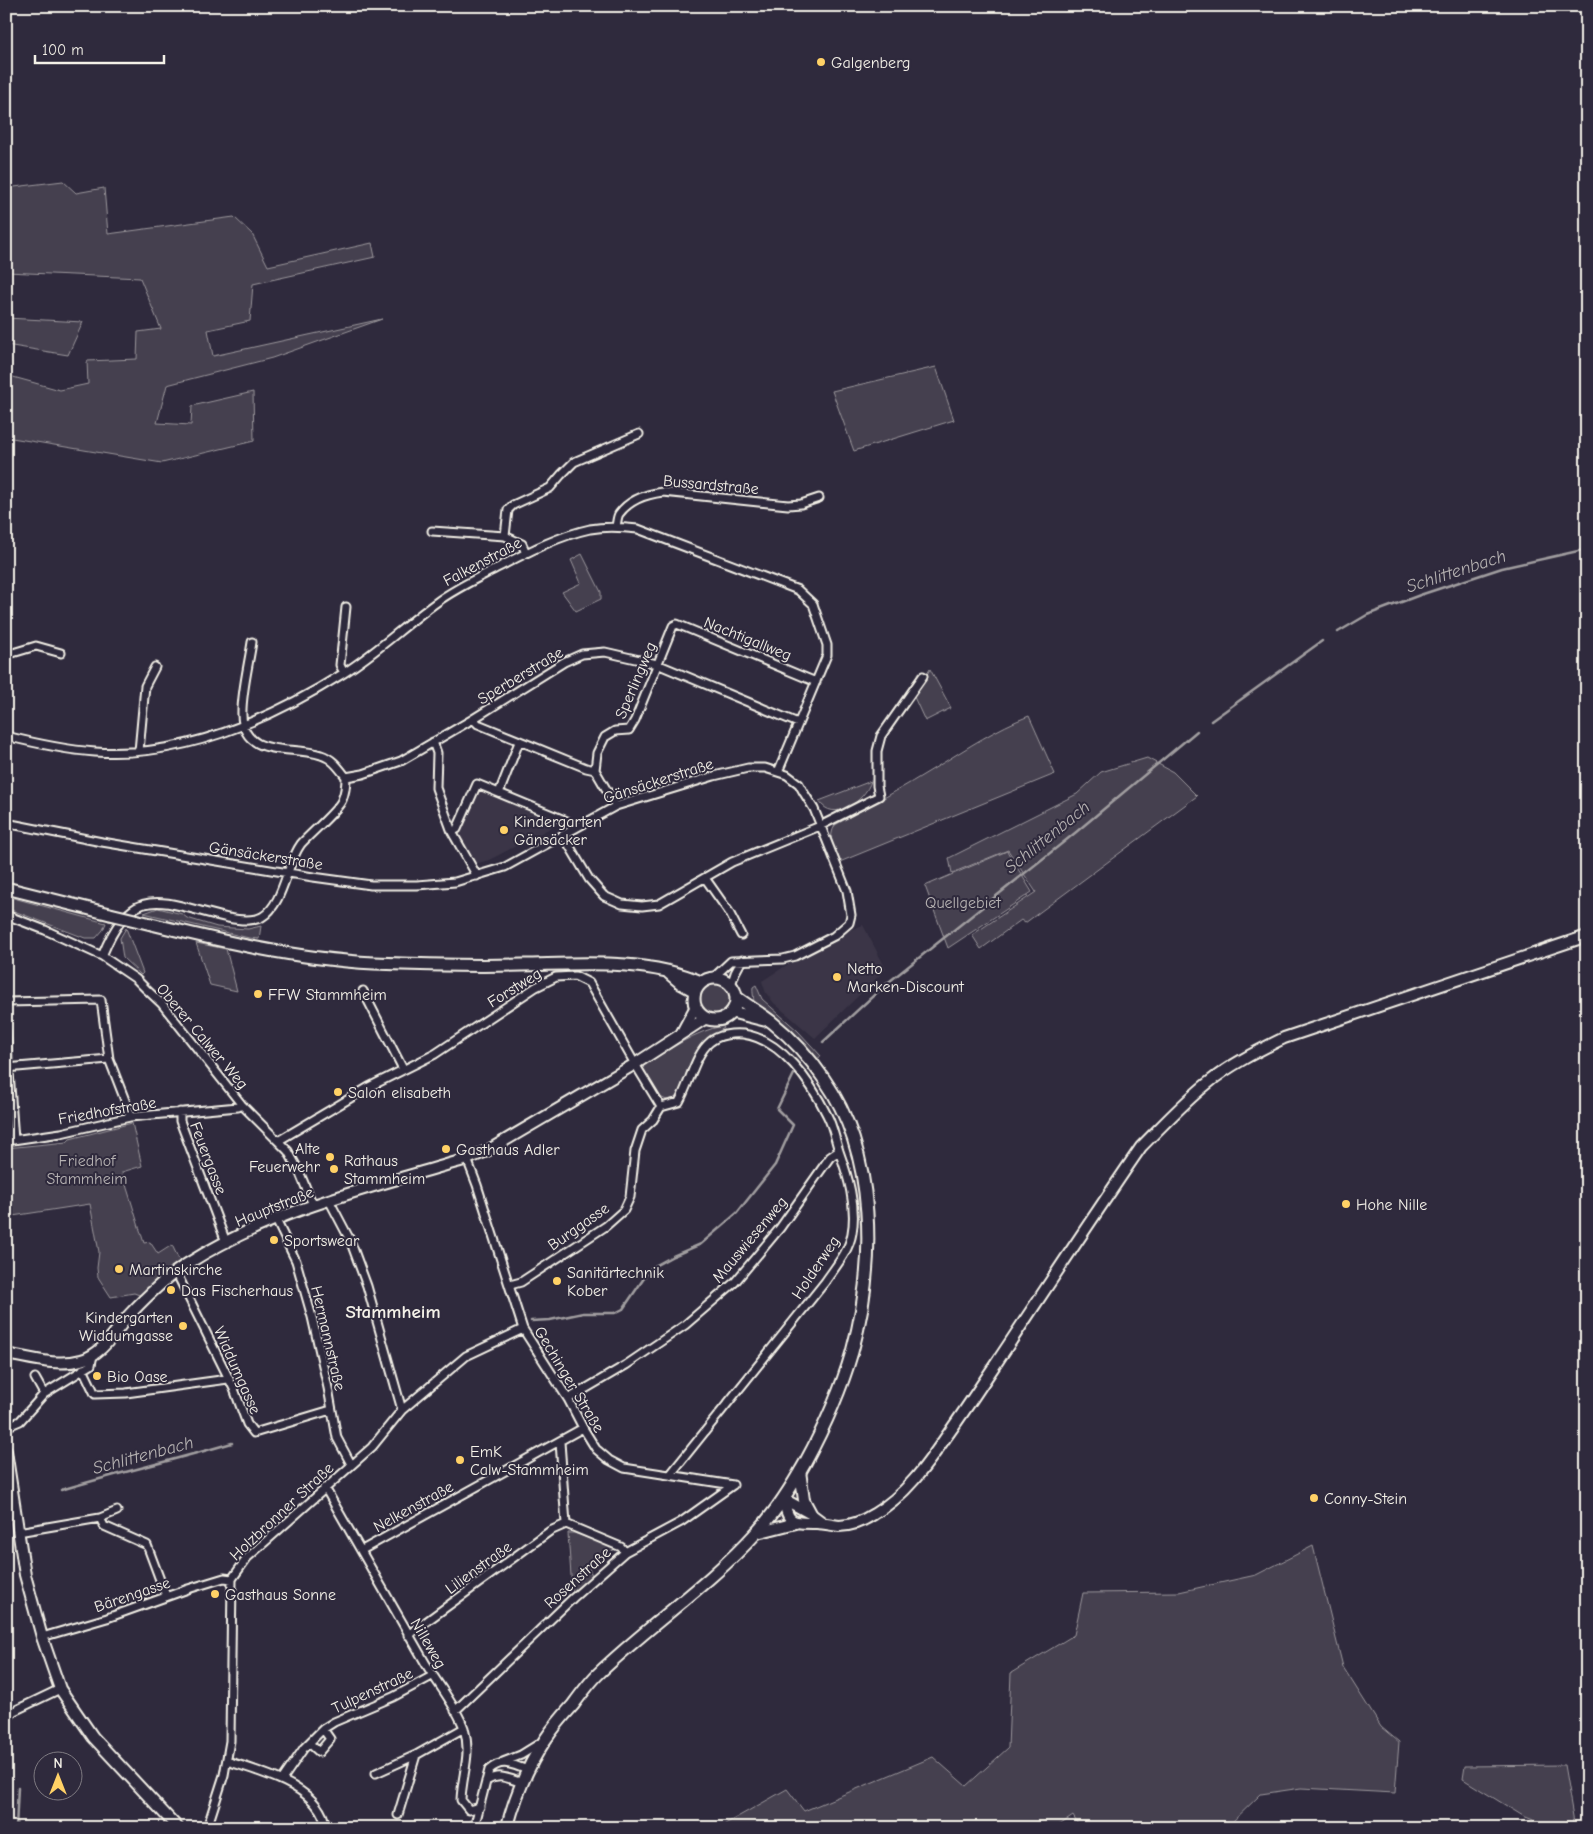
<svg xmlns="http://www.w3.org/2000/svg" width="1593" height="1834" font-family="'Comic Neue',sans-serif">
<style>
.built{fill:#3b3647}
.green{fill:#454050;stroke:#9c989c}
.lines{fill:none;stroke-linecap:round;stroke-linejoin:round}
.stream{stroke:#a19ea0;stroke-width:2.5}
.street-casing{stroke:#f4f1e8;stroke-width:11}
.secondary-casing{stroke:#f4f1e8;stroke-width:14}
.primary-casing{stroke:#f4f1e8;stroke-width:15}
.street{stroke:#2f2a3d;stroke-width:7}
.secondary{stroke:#2f2a3d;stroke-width:10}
.primary{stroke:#2f2a3d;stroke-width:11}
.primary-bridge-casing{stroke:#f4f1e8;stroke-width:15;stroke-linecap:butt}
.primary-bridge{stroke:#2f2a3d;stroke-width:11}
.poi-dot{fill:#ffd166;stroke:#2f2a3d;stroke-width:2}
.labels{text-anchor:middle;stroke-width:4;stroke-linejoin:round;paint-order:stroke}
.poi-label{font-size:16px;fill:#f4f1e8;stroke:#2f2a3d;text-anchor:start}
.street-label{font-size:16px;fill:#f4f1e8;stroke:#2f2a3d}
.park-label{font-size:16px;fill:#b7b3b3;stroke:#2f2a3d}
.water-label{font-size:18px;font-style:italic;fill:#b6b2b2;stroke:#2f2a3d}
.quarter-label{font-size:19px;font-weight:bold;fill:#f4f1e8;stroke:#2f2a3d}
</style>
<rect width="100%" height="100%" fill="#2f2a3d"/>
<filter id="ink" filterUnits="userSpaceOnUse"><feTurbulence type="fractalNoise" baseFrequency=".02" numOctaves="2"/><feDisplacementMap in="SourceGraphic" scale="10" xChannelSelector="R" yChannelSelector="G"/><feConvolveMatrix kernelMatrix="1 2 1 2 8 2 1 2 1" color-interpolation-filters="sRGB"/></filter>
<g filter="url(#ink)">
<path class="built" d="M482,788L560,820L558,824L489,860L475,864L459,835L476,791Z
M863,925L886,969L815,1038L774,1003L766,993L762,981L787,965L842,935L850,930Z"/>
<path class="green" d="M63,181L76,193L104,188L108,234L234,217L252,234L268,266L372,243L375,257L253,284L250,321L208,330L213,356L382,319L272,358L167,385L157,423L191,425L192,406L253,392L254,441L162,463L6,437V375L60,390L88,384L87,361L137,359L138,332L161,329L140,278L6,272V188Z
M6,318L83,322L68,355L6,345Z
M936,367L954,420L854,451L832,391Z
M582,554L601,592V599L576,611L562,592L581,583L571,560Z
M930,669L951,708L925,721L914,697Z
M1029,716L1055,774L842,861L838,860C833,847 828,838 835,825C870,806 904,787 938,766C967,748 997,728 1029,716Z
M1147,758L1173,772L1197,796L1025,923L1021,920L981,949L972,935L1036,892L1008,850L952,873L949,858L1077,794L1101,772Z
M871,781C865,801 833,824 819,801Z
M1007,851L1032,892L948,948L925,886Z
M6,896L106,923L103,930L96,938H85L6,908Z
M158,908L182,914L187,918L217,927L248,929L261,926L259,939L249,938L144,913Z
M126,928L143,973L141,975L123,958L120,938Z
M196,943L226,949L237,991L210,985Z
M699 999a16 16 0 1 1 32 0a16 16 0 1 1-32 0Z
M756,985L762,999L798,1031L821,1056L816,1060C799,1036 778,1020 753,1006C755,999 752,993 753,987Z
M723,1026L724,1028C717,1033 707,1038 701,1044C692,1057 684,1111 662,1098C653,1093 647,1077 642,1069L645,1064C670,1050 694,1031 723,1026Z
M132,1123L142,1166L122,1172L144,1243L150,1242L158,1254L172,1245L180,1262L142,1296L134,1293L111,1297L98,1277L97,1268L99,1252L90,1204L6,1217V1148L67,1142L70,1139Z
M568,1533H574L616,1548L589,1569L592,1575L574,1592L572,1590Z
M1313,1546L1343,1667L1381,1727L1399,1742L1395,1793L1301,1788L1261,1794L1226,1828H1179L1171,1821L1162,1828H1080L1073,1816L1055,1828H718L787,1789L804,1811L933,1757L966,1786L1008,1748L1011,1673L1074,1635L1083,1593L1179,1592L1256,1575Z
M1564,1765L1575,1828H1554L1523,1816L1463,1779L1465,1766Z"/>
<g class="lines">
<path class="stream" d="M1338,632L1367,615L1420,595L1502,568L1587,549
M1211,721L1322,641
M823,1042L885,985L1075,833L1197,731
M531,1321L550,1320L583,1313H615L623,1309L651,1268L673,1256L701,1244L737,1213L775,1165L793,1125L777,1109L794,1074
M61,1490C118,1473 175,1460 232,1443
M16,1828L18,1787"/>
<defs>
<path id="street" d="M616,526C617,523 617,517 619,514C629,500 647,494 663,492L788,505L801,504L819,498
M432,531L505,536L522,544L526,553
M505,536L508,510L513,505L550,488L561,475L574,462L639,434
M6,655L36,646L61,653
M344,673L340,665L346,607
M473,719L478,724L586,768L595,770
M6,736C34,743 67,750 95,752C183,758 271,719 344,673C377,652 405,625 437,602C456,588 478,578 499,567C528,552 558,536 590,529C606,526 622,527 638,529L798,590L813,604L827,645V655L778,772
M433,742L437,753L436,788L452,832L477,876
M139,751L145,686L155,667
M346,777L363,774L401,761L473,719L564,662L582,654L605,652L657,664L798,723
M499,793L519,742
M616,806L595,770L597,753L605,737L615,731L629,730L635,720L673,626L677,624L816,682
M6,823L102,842L313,877L371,885H417L455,882L505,867L616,806L714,776L748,768H765L787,775L799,784L804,793L814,809L847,891L851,915L849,923L834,936L795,956L783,959L731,961L714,977
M452,832L457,829L477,784L567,821L573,829
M563,835L589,879L604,896L622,904L642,906L659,904L732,862L820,826L879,796L877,786V751L881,736L923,676
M705,878L729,912L741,935
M6,915L45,930L102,956L136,979L146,989L162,1004L242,1105L288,1151L299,1171L313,1205
M102,956C134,878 164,904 228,918C239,920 252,922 262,917C284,904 286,864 301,844C310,834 339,809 342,800C345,793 346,784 346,777C339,768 332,758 321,755C292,745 243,759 242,715C241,695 249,663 252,642
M731,985L735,973L742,960
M363,991L403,1069
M6,1002L101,1000L109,1059L128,1108L130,1117
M6,1031L14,1140
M6,1068L109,1059
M661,1107L679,1102C689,1085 695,1054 710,1042C718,1035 732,1033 743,1034C781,1039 811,1082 827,1115C833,1126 835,1139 839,1151C848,1176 857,1206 852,1233C849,1252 835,1267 825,1282L670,1475
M180,1112V1121L226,1242
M6,1141L61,1133L130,1117L238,1107L242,1105
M278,1141L369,1087L435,1054L536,987L556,977L575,976L589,983L635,1064L661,1107
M467,1159L477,1185L523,1329L568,1399L583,1428L596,1449L609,1460L624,1468L733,1485
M329,1200L350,1240L367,1286L402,1410
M276,1220L296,1261L312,1317L328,1388L337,1438L351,1464
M176,1272L234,1389L247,1424L254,1433L331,1410
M510,1285L521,1282L606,1226L624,1210L630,1197L635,1151L642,1130L653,1120L661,1107
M83,1369L95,1394L126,1393L228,1379
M35,1378L44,1394
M568,1399L626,1365L685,1325L735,1282L780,1228L830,1157L839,1151
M6,1427L20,1421L44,1394L91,1365L93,1355
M560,1442L566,1524
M324,1488L328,1493C360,1548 391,1604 423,1659C435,1681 456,1705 464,1728C472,1755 462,1773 461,1800L469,1810L480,1807
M117,1511L100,1518L104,1526L147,1545L166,1596
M566,1524L621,1547L625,1552
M18,1532L100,1518
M362,1550L583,1428
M408,1635L550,1531L566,1524
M42,1637L107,1618L188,1589L224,1578L232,1579
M455,1711L573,1598L625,1552L681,1522L733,1485
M6,1719L14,1711L60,1689
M309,1743L319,1752L330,1739L323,1729
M227,1761C260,1772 321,1786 326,1828
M503,1762L521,1755L542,1742
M376,1773L416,1755
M282,1780L304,1748L323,1729L334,1722L393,1697L432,1676
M486,1781C499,1773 508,1778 522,1783
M398,1815L416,1755L464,1728
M207,1828L224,1775L230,1741L232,1579L247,1558L372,1447L402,1410L466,1356L523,1329
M474,1828L489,1770C503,1758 512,1765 528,1770"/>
<path id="secondary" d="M681,1034L695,1008
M6,1354C30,1358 57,1367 81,1360C104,1354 115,1330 130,1314C147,1296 166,1277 187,1264C272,1210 372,1187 467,1159L487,1151L635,1064L706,1018
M6,1451L25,1575L42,1637L60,1689L93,1737L178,1828
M800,1471L804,1500L811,1513
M784,1499C787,1524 793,1523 816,1523C824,1523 831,1525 839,1526C851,1526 863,1521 874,1514C905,1496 926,1466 946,1437C964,1412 980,1387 997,1362C1045,1290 1092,1218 1141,1147C1163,1125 1184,1102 1208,1083C1231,1064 1258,1051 1284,1038L1587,936
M784,1499L811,1514L823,1523
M757,1533L796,1523"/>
<path id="primary" d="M6,888L110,914
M139,921C216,940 294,959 374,963C423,965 473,966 522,965C582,964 645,958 701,982
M669,973L682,984L695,991
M694 999a21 21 0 1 1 42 0a21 21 0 1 1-42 0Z
M732,1012L764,1020
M507,1828C515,1797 527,1767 545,1740C553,1728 563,1716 573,1705C581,1694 589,1683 598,1674C649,1625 709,1585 756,1533C776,1512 791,1488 805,1463C824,1428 841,1390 852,1352C876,1265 877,1155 824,1079C810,1058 793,1039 773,1023C762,1014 748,1006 736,997"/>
</defs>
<use href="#street" class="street-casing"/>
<use href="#secondary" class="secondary-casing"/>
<use href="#primary" class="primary-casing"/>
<use href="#street" class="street"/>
<use href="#secondary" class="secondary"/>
<use href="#primary" class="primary"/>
<defs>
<path id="primary-bridge" d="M110,914L139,921"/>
</defs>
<use href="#primary-bridge" class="primary-bridge-casing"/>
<use href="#primary-bridge" class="primary-bridge"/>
</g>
</g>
<g class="poi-dot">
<circle cx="821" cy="62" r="5"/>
<circle cx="504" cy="830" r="5"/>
<circle cx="837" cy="977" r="5"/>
<circle cx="258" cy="994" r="5"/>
<circle cx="338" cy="1092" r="5"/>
<circle cx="446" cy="1149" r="5"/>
<circle cx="330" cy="1157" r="5"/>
<circle cx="334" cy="1169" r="5"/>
<circle cx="1346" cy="1204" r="5"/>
<circle cx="274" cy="1240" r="5"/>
<circle cx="119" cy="1269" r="5"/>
<circle cx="557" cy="1281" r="5"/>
<circle cx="171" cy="1290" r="5"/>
<circle cx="183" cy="1326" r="5"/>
<circle cx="97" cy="1376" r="5"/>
<circle cx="460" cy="1460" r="5"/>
<circle cx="1314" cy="1498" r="5"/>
<circle cx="215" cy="1594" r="5"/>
</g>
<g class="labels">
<g class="poi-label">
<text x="831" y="68">Galgenberg</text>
<text x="514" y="827">Kindergarten<tspan x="514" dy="18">Gänsäcker</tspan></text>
<text x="847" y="974">Netto<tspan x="847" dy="18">Marken-Discount</tspan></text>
<text x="268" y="1000">FFW Stammheim</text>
<text x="348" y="1098">Salon elisabeth</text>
<text x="320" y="1154" text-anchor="end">Alte<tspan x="320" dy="18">Feuerwehr</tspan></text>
<text x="456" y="1155">Gasthaus Adler</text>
<text x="344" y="1166">Rathaus<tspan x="344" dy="18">Stammheim</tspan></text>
<text x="1356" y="1210">Hohe Nille</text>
<text x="284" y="1246">Sportswear</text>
<text x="129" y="1275">Martinskirche</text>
<text x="567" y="1278">Sanitärtechnik<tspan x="567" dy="18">Kober</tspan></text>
<text x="181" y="1296">Das Fischerhaus</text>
<text x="173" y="1323" text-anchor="end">Kindergarten<tspan x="173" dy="18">Widdumgasse</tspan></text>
<text x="107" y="1382">Bio Oase</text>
<text x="470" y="1457">EmK<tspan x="470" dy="18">Calw-Stammheim</tspan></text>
<text x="1324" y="1504">Conny-Stein</text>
<text x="225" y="1600">Gasthaus Sonne</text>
</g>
<g class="street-label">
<text transform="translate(711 484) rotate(5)" y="6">Bussardstraße</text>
<text transform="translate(482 561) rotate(-28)" y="6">Falkenstraße</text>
<text transform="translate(748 638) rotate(22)" y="6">Nachtigallweg</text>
<text transform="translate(520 675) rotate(-31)" y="6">Sperberstraße</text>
<text transform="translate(635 680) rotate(-67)" y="6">Sperlingweg</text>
<text transform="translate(658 780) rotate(-18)" y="6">Gänsäckerstraße</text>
<text transform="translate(266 855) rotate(9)" y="6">Gänsäckerstraße</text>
<text transform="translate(514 987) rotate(-32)" y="6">Forstweg</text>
<text transform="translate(203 1036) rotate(50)" y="6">Oberer Calwer Weg</text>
<text transform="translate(107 1110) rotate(-10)" y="6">Friedhofstraße</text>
<text transform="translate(209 1158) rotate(69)" y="6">Feuergasse</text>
<text transform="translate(274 1206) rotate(-22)" y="6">Hauptstraße</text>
<text transform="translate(578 1226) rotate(-35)" y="6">Burggasse</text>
<text transform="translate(749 1239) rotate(-50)" y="6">Mauswiesenweg</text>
<text transform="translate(815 1267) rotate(-56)" y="6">Holderweg</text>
<text transform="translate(329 1338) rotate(77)" y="6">Hermannstraße</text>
<text transform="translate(238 1370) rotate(66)" y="6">Widdumgasse</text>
<text transform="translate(570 1379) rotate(59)" y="6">Gechinger Straße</text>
<text transform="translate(413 1506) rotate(-29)" y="6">Nelkenstraße</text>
<text transform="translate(281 1511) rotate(-43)" y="6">Holzbronner Straße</text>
<text transform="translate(478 1567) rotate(-36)" y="6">Lilienstraße</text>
<text transform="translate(577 1577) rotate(-42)" y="6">Rosenstraße</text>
<text transform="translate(132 1594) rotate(-19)" y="6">Bärengasse</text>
<text transform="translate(429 1643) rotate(60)" y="6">Nilleweg</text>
<text transform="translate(372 1690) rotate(-25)" y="6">Tulpenstraße</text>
</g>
<g class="park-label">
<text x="963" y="908">Quellgebiet</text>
<text x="87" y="1166">Friedhof<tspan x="87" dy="18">Stammheim</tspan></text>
</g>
<g class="water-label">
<text transform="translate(1456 571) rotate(-18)" y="6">Schlittenbach</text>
<text transform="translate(1047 837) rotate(-39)" y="6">Schlittenbach</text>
<text transform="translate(143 1455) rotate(-15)" y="6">Schlittenbach</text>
</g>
<g class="quarter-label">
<text x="393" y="1318">Stammheim</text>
</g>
</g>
<rect width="1593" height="1834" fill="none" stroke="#2f2a3d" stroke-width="25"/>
<rect x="12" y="12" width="1568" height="1809" fill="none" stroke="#f4f1e8" stroke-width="2" filter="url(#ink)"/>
<g transform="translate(58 1776)"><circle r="24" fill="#2f2a3d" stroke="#7e7a81"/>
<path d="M0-4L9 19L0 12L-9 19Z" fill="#ffd166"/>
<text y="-8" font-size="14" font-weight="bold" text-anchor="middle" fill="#f4f1e8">N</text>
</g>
<path d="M35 55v8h129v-8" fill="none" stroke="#f4f1e8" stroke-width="2.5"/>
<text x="42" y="55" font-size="15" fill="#f4f1e8" stroke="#2f2a3d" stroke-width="4" paint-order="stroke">100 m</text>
</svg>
